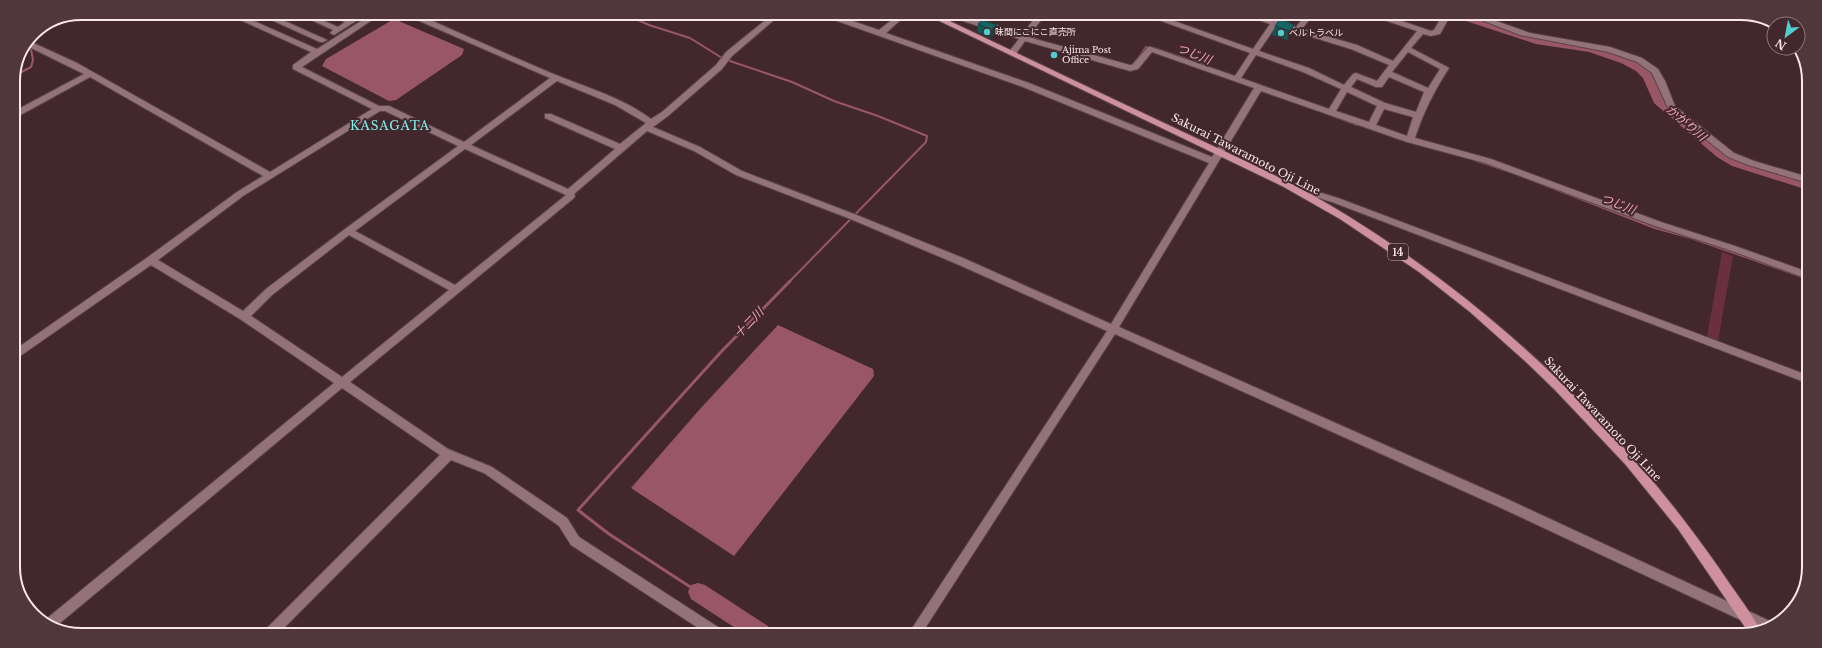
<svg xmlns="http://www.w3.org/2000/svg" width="1822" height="648" font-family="'Libre Baskerville','Noto Sans JP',serif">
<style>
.green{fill:#6a303f}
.water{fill:#995766}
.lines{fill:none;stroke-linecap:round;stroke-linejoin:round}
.stream-far1{stroke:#995766;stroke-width:2}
.stream{stroke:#995766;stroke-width:3}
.river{fill:#995766;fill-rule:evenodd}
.street-casing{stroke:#5a4449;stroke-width:2}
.secondary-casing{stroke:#5a4449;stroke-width:2}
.primary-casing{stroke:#5a4449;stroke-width:2}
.street{fill:#937379;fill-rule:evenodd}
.secondary{fill:#937379;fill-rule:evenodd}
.primary{fill:#ce909c;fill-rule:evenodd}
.wall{fill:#145656}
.shaded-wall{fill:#104646}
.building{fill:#176464;stroke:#104646}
.poi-dot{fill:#52cdcd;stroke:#42282d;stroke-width:1.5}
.labels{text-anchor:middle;stroke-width:4;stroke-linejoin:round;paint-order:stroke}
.far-poi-label{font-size:9px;fill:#f9e7ea;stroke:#42282d;text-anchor:start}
.shield{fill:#42282d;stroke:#c2aeb1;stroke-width:1}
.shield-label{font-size:10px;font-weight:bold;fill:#f9e7ea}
.street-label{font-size:11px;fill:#f9e7ea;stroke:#42282d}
.water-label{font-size:12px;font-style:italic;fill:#f7a8b9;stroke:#42282d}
.neighbourhood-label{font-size:12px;letter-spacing:1px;fill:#80eceb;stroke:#42282d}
.rim{fill:none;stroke:#f9e7ea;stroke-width:2}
</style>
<rect width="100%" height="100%" fill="#42282d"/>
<path class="green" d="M1722,252L1733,256L1718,341L1707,337Z"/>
<path class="water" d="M394,19L464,49L462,55L396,100L389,101L322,66L326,59Z
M778,325L873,369L874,376L734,556L631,488L700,409Z"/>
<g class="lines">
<path class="stream-far1" d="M625,14L649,25L690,38L722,58
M965,15L985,21
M995,25L1039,40
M1089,54L1111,60
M1139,57L1146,47L1154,48L1204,65
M727,60L792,82L834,101L878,116L927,136L926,142L789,282
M14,76L31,67L33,60L31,49L27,47
M1328,114L1357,125
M1474,160L1507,171
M1529,179L1655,228L1691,238L1808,279"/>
<path class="stream" d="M698,592L609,534L578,510L720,353L790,281"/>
<path class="river" d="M1458,16H1476L1541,37L1591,44L1629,57L1646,65L1655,76L1665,98L1727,151L1742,160L1808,180V190L1732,166L1717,157L1654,103L1643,78L1636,71L1621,63L1589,52L1536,44L1460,19Z
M698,583L705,585L768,626L771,633H743L691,599L688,592L691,585Z"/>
<defs>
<path id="street" d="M225,13H236L317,49L372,14H381L302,67L379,106H389L464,142L550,78L408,16L407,14H417C462,34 506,54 551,73C585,87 622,97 651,119L662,112L716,65L726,52L773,14H781L732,56L722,69L668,116L653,127L700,147L742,171L854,214L963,258L1111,324L1209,163L1023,87L826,17V15H835L879,30L898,15H906L886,33L1029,83L1212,157L1254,88L1152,52L1138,69L1130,71L1025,41L1015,55H1012L1008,53L1019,39L944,15H963L1022,35L1037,15H1045L1028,37L1130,65H1132L1148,47H1151L1235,76L1250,53L1145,15H1157L1253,49L1270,24L1245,15H1258L1273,20L1276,16H1282L1279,22L1296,27L1305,16H1312L1302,29L1357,45L1393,61L1417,31L1378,18L1377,16H1387L1431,31L1434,30L1442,16H1450L1440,34L1431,36L1423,34L1411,48L1449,68C1434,91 1423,113 1415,138L1491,159L1661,222L1735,246L1808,272V279L1729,250L1655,226L1485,163L1407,142L1261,91L1119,327L1507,499L1772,622L1773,624L1760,629L1499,507L1115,334L922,633H909L1107,331L957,264L848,218L736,175L694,151L647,131L574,194L575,196L574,198L350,382L448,449L492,467L567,518L579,537L721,629L723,633H706L571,545L559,526L484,473L451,460L280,632H265L267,628L440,455L342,388L54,628L45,620L334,383L240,319L151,265L13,361V351L148,257L237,192L263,176L90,77L13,119V112L84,74L27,46L29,41L77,63L270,172L372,109L293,69V65L311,52ZM1276,26L1351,49L1389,65L1377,81L1356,73L1353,74L1344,85L1309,68L1259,51ZM1408,52L1440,69L1428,88L1392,72ZM1256,55L1303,72L1341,89L1329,109L1241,78ZM1389,77L1424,92L1416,112L1385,103L1351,87L1357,79L1376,87H1382ZM557,81L615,105L646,123L620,144L551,114H545V118L615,149L568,189L471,145ZM1347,92L1377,106L1369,122L1336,111ZM1384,109L1413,117L1407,136L1376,125ZM380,111H385L458,146L345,229L266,289L243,311L158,260L243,196ZM465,149L566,195L455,285L355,231ZM349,235L449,290L342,377L251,316L272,295Z
M256,13H267L327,40L323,42H320Z
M296,13H306L338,27L345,22L328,16V14H337L350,19L359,14H367L334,35L330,33L333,30Z
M928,15H937L933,17Z
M1471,16H1482L1530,33L1610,47L1642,58L1658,69L1665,81L1675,106L1734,153L1754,161L1808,177V183L1748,165L1728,157L1669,110L1652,73L1637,62L1608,52L1520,35Z"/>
<path id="secondary" d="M1315,191L1338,198L1807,375V383L1332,202L1315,197L1307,199L1303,196L1304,194Z"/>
<path id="primary" d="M927,15H937C1017,53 1098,92 1179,130C1236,157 1294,182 1348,216C1494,307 1620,426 1719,568C1732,588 1748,608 1760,629L1749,633L1678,529L1625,464L1554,389L1526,362L1470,312L1419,272L1340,219L1282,186Z"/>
</defs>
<use href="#street" class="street-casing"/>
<use href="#secondary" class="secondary-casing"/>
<use href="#primary" class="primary-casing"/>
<use href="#street" class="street"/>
<use href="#secondary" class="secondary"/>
<use href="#primary" class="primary"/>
</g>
<path class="wall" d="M982,20L997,33L990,38L977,32L978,24Z
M1286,21L1291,33L1287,40L1272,35L1275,26Z"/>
<path class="shaded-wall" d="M997,25V33L990,38L991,30Z
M1294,25L1291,33L1287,40L1290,31Z"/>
<path class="building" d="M1280,19L1286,21L1294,25L1290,31L1275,26Z
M982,20L997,25L991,30L978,24Z"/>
<g class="poi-dot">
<circle cx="987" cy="32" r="4"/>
<circle cx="1281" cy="33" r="4"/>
<circle cx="1054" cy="55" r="4"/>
</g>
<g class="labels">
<g class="far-poi-label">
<text x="995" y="35">味間にこにこ直売所</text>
<text x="1289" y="36">ベルトラベル</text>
<text x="1062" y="53">Ajima Post<tspan x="1062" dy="10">Office</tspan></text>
</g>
<rect class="shield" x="1388" y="244" width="20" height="16" rx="3"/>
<g class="shield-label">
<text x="1398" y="256">14</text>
</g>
<g class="street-label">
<text transform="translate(1246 154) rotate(27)" y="4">Sakurai Tawaramoto Oji Line</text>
<text transform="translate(1603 419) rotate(47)" y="4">Sakurai Tawaramoto Oji Line</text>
</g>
<g class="water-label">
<text transform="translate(1194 54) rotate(21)" y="4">つじ川</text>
<text transform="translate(1686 123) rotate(40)" y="4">かがり川</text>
<text transform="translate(1618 204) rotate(21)" y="4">つじ川</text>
<text transform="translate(749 323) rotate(-46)" y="4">十二川</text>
</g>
<g class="neighbourhood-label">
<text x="390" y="130">KASAGATA</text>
</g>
</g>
<path d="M0 0H1822V648H0ZM81 20H1741A61 61 0 0 1 1802 81V567A61 61 0 0 1 1741 628H81A61 61 0 0 1 20 567V81A61 61 0 0 1 81 20Z" fill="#51373c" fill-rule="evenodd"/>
<path class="rim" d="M81 20H1741A61 61 0 0 1 1802 81V567A61 61 0 0 1 1741 628H81A61 61 0 0 1 20 567V81A61 61 0 0 1 81 20Z"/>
<g transform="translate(1786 36) rotate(212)"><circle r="19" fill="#42282d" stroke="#8b7479"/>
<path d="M0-3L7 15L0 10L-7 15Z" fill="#52cdcd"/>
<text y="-6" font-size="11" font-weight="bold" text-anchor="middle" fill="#f9e7ea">N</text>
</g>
</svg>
